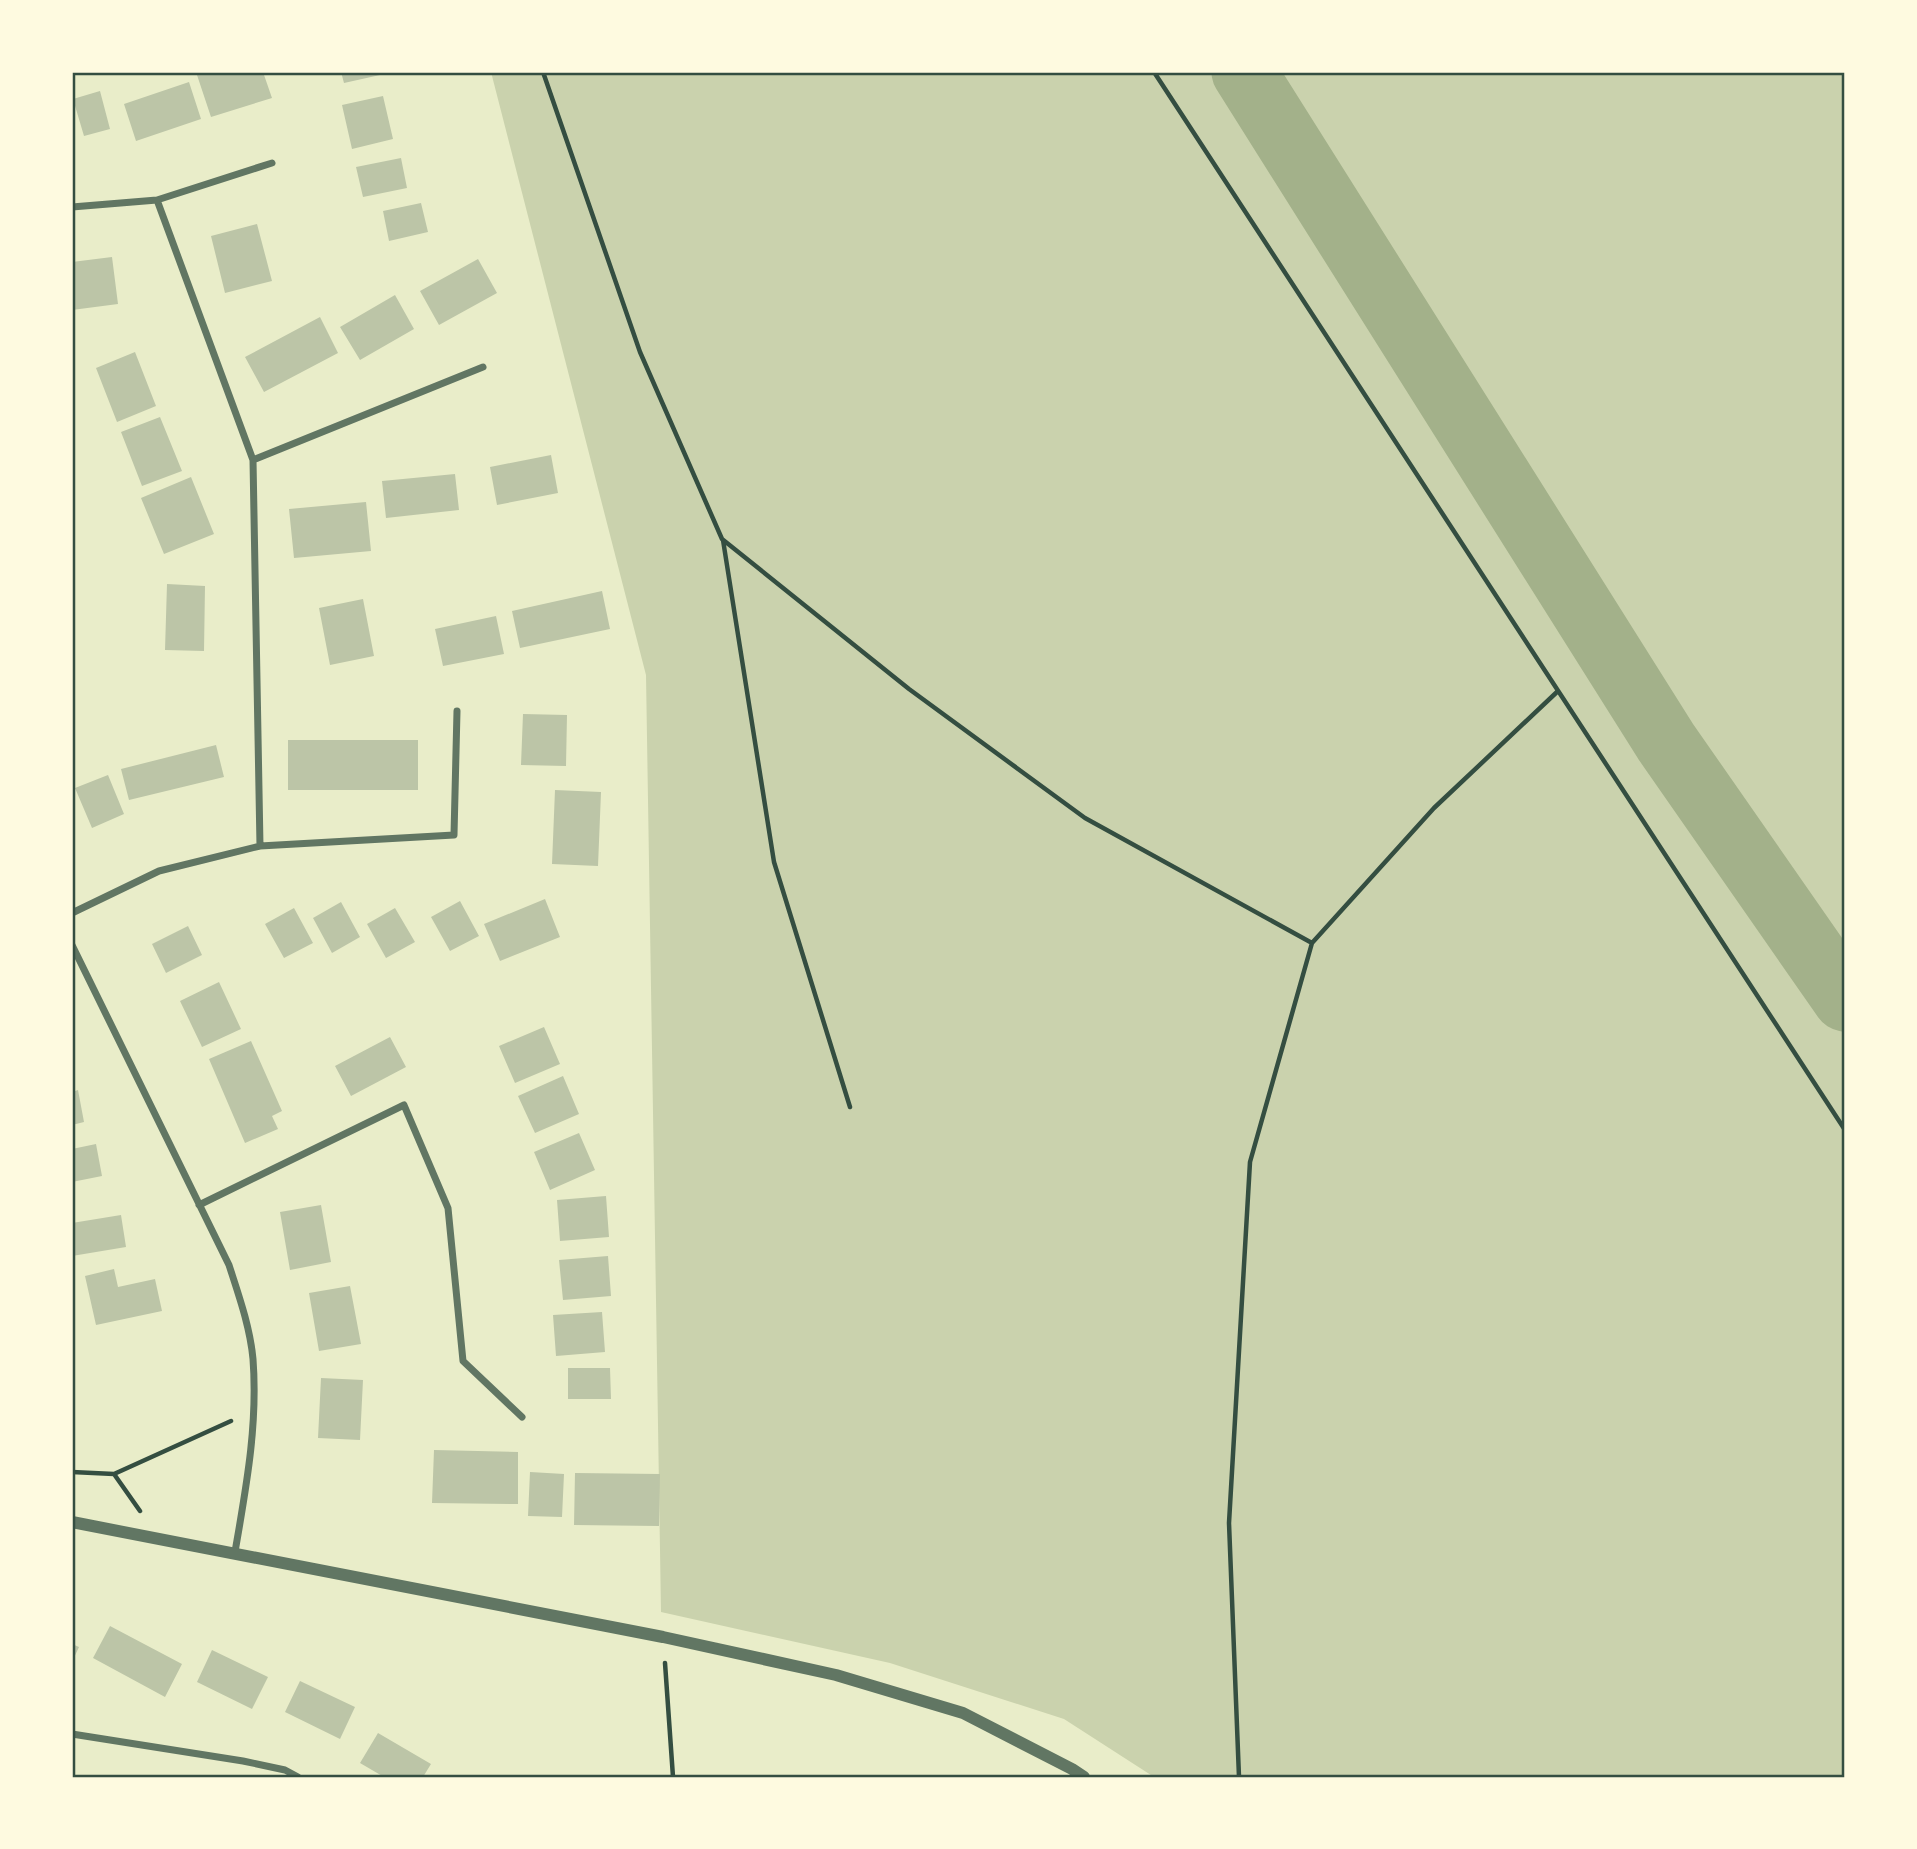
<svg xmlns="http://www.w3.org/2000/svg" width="1917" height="1849" font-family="'Archivo Narrow',sans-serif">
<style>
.green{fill:#cad2ad}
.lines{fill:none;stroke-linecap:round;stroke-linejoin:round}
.river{stroke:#a3b18a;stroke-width:65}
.building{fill:#bcc5a7}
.path{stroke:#344e41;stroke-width:4.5}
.minor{stroke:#617663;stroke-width:7}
.tertiary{stroke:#617663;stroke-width:12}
.neatline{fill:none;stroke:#344e41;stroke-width:2.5}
</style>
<rect width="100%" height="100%" fill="#e9edc9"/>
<path class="green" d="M491,72H1845V1777H1154L1064,1719L890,1663L661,1612L646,675Z"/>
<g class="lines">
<path class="river" d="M1244,72L1666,742L1845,999"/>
</g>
<path class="building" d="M196,72H229V74L263,72L272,98L211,117Z
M341,72H379L380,75L344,83Z
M189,82L201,119L136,141L124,104Z
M100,91L110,129L84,136L73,99Z
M383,96L393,139L352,149L342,105Z
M401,158L407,188L363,197L356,167Z
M421,203L428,232L389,241L383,211Z
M257,224L272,281L225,293L211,236Z
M112,257L118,304L72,310V262Z
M478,259L497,293L439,325L420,291Z
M395,295L414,329L360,360L340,327Z
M320,317L338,353L264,392L245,357Z
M135,352L156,406L117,422L96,368Z
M160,417L182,471L142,486L121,432Z
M551,455L558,493L497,505L490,467Z
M455,474L459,510L386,518L382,481Z
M191,477L214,534L164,554L141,498Z
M366,502L371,551L294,558L289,509Z
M167,584L205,586L204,651L165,650Z
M602,591L610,629L520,648L512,611Z
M363,599L374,656L330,665L319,608Z
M496,616L504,654L443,666L435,629Z
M523,714L567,715L566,766L521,765Z
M288,740H418V790H288Z
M216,745L224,777L129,800L121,769Z
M108,775L124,814L92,828L75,788Z
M555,790L601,792L598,866L552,864Z
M545,899L560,937L500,961L484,924Z
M460,901L479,936L450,951L431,917Z
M341,902L360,937L332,953L313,918Z
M294,908L313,943L284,958L265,924Z
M395,908L415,942L386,958L367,924Z
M188,926L202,955L166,973L152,944Z
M219,982L241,1029L202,1047L180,1001Z
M544,1027L560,1064L515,1083L499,1046Z
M390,1037L406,1067L351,1096L335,1066Z
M251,1041L282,1111L272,1116L278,1129L245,1143L209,1059Z
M563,1076L579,1114L535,1133L518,1096Z
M78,1090L84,1122L72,1125V1092Z
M579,1133L595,1170L550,1190L534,1152Z
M96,1144L102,1176L72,1182V1149Z
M606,1196L609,1237L560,1241L557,1200Z
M321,1205L331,1262L290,1270L280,1212Z
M121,1215L126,1247L72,1256V1223Z
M608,1256L611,1296L563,1300L559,1260Z
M114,1269L118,1287L155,1279L162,1311L96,1325L85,1276Z
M350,1286L361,1344L319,1351L309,1293Z
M602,1312L605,1352L556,1356L553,1315Z
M568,1368H610L611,1399H568Z
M321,1378L363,1380L360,1440L318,1438Z
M434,1450L518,1452V1504L432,1503Z
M530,1472L564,1474L562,1517L528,1516Z
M575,1473L660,1474L659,1526L574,1525Z
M110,1626L182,1664L165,1697L93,1658Z
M72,1644L79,1647L72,1662Z
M212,1650L268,1677L252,1709L197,1682Z
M300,1681L355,1707L340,1739L285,1712Z
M378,1733L431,1764L423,1777H384L360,1763Z"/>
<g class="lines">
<path class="path" d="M543,72L640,352L722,539L909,689L1085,818L1312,943
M1154,72L1845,1130
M723,540L774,862L850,1107
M72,1472L114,1474L231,1421
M114,1474L140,1511
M665,1663L673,1777
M1239,1777L1229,1523L1250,1162L1312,943L1434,808L1558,691"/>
<path class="minor" d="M157,200L253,460L260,846
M72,207L157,200L272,163
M253,460L483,367
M72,913L159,871L260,846L454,835L457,711
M72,945L229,1265C239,1296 250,1327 253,1359C258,1425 246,1488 235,1552
M199,1205L404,1105L448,1208L463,1361L522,1417
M72,1734L243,1761L285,1770L298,1777"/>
<path class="tertiary" d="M72,1522L663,1637L836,1675L963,1713L1072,1769L1084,1777"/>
</g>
<rect width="1917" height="1849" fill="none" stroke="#fefae0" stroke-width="147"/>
<rect x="74" y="74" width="1769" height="1702" class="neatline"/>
</svg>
